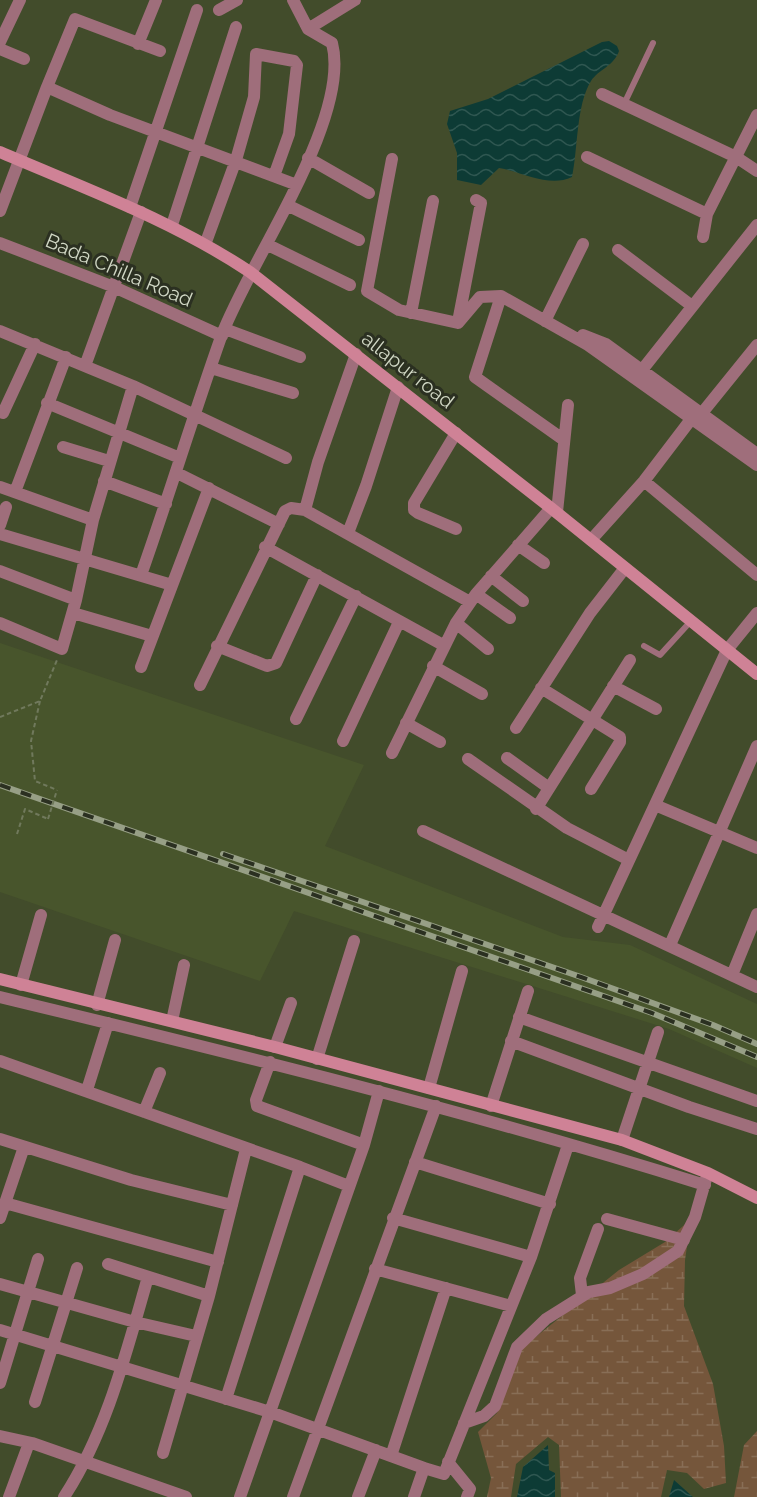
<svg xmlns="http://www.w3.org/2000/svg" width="757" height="1497" font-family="Raleway,sans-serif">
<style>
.built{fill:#48552c}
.wetland{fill:url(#wetland-marsh)}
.water{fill:url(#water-waves)}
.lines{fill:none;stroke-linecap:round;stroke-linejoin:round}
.path{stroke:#70795c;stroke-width:2;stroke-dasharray:4.5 3;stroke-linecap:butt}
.lane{stroke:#9f6e7b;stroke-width:6}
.street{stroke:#9f6e7b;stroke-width:12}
.secondary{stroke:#cf8296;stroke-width:12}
.rail-casing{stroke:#979f86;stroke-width:6}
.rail{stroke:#2b3021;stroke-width:4;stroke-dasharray:11;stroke-linecap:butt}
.path-bridge{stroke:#70795c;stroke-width:2;stroke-dasharray:4.5 3;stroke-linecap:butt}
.labels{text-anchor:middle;stroke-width:6;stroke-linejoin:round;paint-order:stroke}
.street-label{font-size:20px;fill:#d0d7c4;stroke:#2b3021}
</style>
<defs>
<pattern id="wetland-marsh" width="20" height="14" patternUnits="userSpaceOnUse" patternTransform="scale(1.5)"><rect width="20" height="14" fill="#75563b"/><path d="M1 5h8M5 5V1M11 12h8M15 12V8" fill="none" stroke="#886e56"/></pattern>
<pattern id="water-waves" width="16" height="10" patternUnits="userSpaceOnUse" patternTransform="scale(1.5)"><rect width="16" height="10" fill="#0d3b35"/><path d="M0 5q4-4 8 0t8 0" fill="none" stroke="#2f5751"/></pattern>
</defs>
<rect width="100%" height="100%" fill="#424c2b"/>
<path class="built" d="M0,643L364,765L325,846L563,937L630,945L757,1004V1068L669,1029L294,911L260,981L0,892Z"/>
<path class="wetland" d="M691,1219L685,1260L684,1306L713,1384L724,1446L726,1483L704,1489L687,1473L667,1470L661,1497H561L559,1445L548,1437L516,1464L511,1497H487L491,1478L478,1432L497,1413L517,1352L619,1270L665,1242Z
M757,1431V1497H734L744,1445Z"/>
<path class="water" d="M609,41L617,46L619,51C614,66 599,69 591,81C576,105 578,150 572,177C549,188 523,172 499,168L481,185L457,180V153L447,124L450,111L488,99L602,42Z
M548,1445L549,1470L555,1473V1497H517L523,1467Z
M674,1480L693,1497H699H669Z"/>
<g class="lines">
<path class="path" d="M40,701L31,741L35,781L57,790
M0,717L40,701L57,660
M17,834L25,809L48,819"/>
<path class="lane" d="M624,104L653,43
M644,646L660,655L691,621"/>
<path class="street" d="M219,10L237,0
M308,29L355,0
M0,42L20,0
M138,44L156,0
M0,49L24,59
M160,51L75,19L47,87L110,115L297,185
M602,94L736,157L757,171
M587,157L707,214
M308,158L369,193
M392,159L367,291L399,310L458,323L480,297L501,296L588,345L757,465
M287,205L359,240
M130,207L197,10
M0,211L47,87
M172,225L236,27
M703,237L707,214L757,115
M206,242L236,160L254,97L256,54L294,61L297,65L289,134L274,176
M0,243L114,287L222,336
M268,245L350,285
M618,250L692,306
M501,296L475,377L564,440
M411,313L433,201
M545,321L583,244
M458,322L481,203L476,200
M225,329L300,357
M0,331L133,386L286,458
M583,335L606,344L757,454
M85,366L141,212
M211,368L293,393
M642,370L757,225
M47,403L180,458
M0,411L3,413L35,344
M702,413L757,345
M63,447L109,461
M177,473L279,524
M104,481L166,504
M644,481L757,575
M0,487L93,520
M15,492L66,357
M305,510L470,602
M557,512L568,405
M0,525L6,507
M456,529L418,513L414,510V503L456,433
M348,533L366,486L398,387
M0,534L172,585
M591,540L644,481L692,418
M518,545L544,563
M265,547L443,645
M0,571L76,600
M141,575C169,496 193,416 221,337C248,263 352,119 332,43L308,29L293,0
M491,576L523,601
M476,594L510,618
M73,613L152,636
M0,623L62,649L76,600L93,520L133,386
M456,623L488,649
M217,646L267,666L276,663L317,575
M433,666L482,694
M141,667L209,488
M200,685L285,511L291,508L305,510L318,462L356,354
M613,686L656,709
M541,688L620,737V742L591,789
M296,719L356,596
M406,723L440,742
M516,728L590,613L625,568
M343,741L399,622
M392,753L456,623L476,594L551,508
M507,758L549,788
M468,759L567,828L629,860
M655,805L757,848
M536,809L630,660
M423,831L757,987
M598,927L727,650L757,613
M670,945L757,746
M732,975L757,914
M21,985L41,915
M0,997C236,1054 473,1112 705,1185
M97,1005L115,940
M519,1017L757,1101
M172,1021L184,965
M511,1041L689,1107L757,1129
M275,1047L291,1003
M317,1059L354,941
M0,1061L300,1167L226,1399
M270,1062L256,1100L257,1106L364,1145
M429,1088L462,971
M87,1090L108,1023
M491,1106L528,991
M144,1112L160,1073
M0,1139L131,1180L232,1205
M622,1140L658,1032
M415,1162L550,1204
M300,1167L349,1186
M5,1203L218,1262
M0,1218L24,1147
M393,1218L531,1257
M607,1219L684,1240
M108,1264L209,1296
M375,1269L511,1306
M0,1284L135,1322L196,1336
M582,1295L580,1278L598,1229
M0,1330L270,1412L424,1468L414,1497
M0,1383L38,1259
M35,1402L77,1268
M464,1423L484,1416L495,1406L517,1347L546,1319L589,1292L610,1288L643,1274L678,1251L695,1217L706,1179
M0,1436L32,1443L186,1497
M163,1453L209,1296L246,1149
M391,1456L446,1288
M448,1462L470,1489L467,1497
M424,1468L444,1474L531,1257L568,1145
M9,1497L29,1443
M64,1497C107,1431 126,1353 148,1277
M240,1497L364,1145L379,1091
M293,1497L436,1106
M358,1497L376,1450"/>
<path class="secondary" d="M0,152C86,189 172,220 250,272L551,508L757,674
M0,979L275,1047L622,1140L708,1173L757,1198"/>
<defs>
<path id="rail" d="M0,785L652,1013L757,1057
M223,854L581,977L713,1025L757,1044"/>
</defs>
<use href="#rail" class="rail-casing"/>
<use href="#rail" class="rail"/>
<path class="path-bridge" d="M48,819L57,790"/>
</g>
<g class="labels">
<g class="street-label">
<text transform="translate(119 270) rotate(23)" y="7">Bada Chilla Road</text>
<text transform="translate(408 370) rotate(38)" y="7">allapur road</text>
</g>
</g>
</svg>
